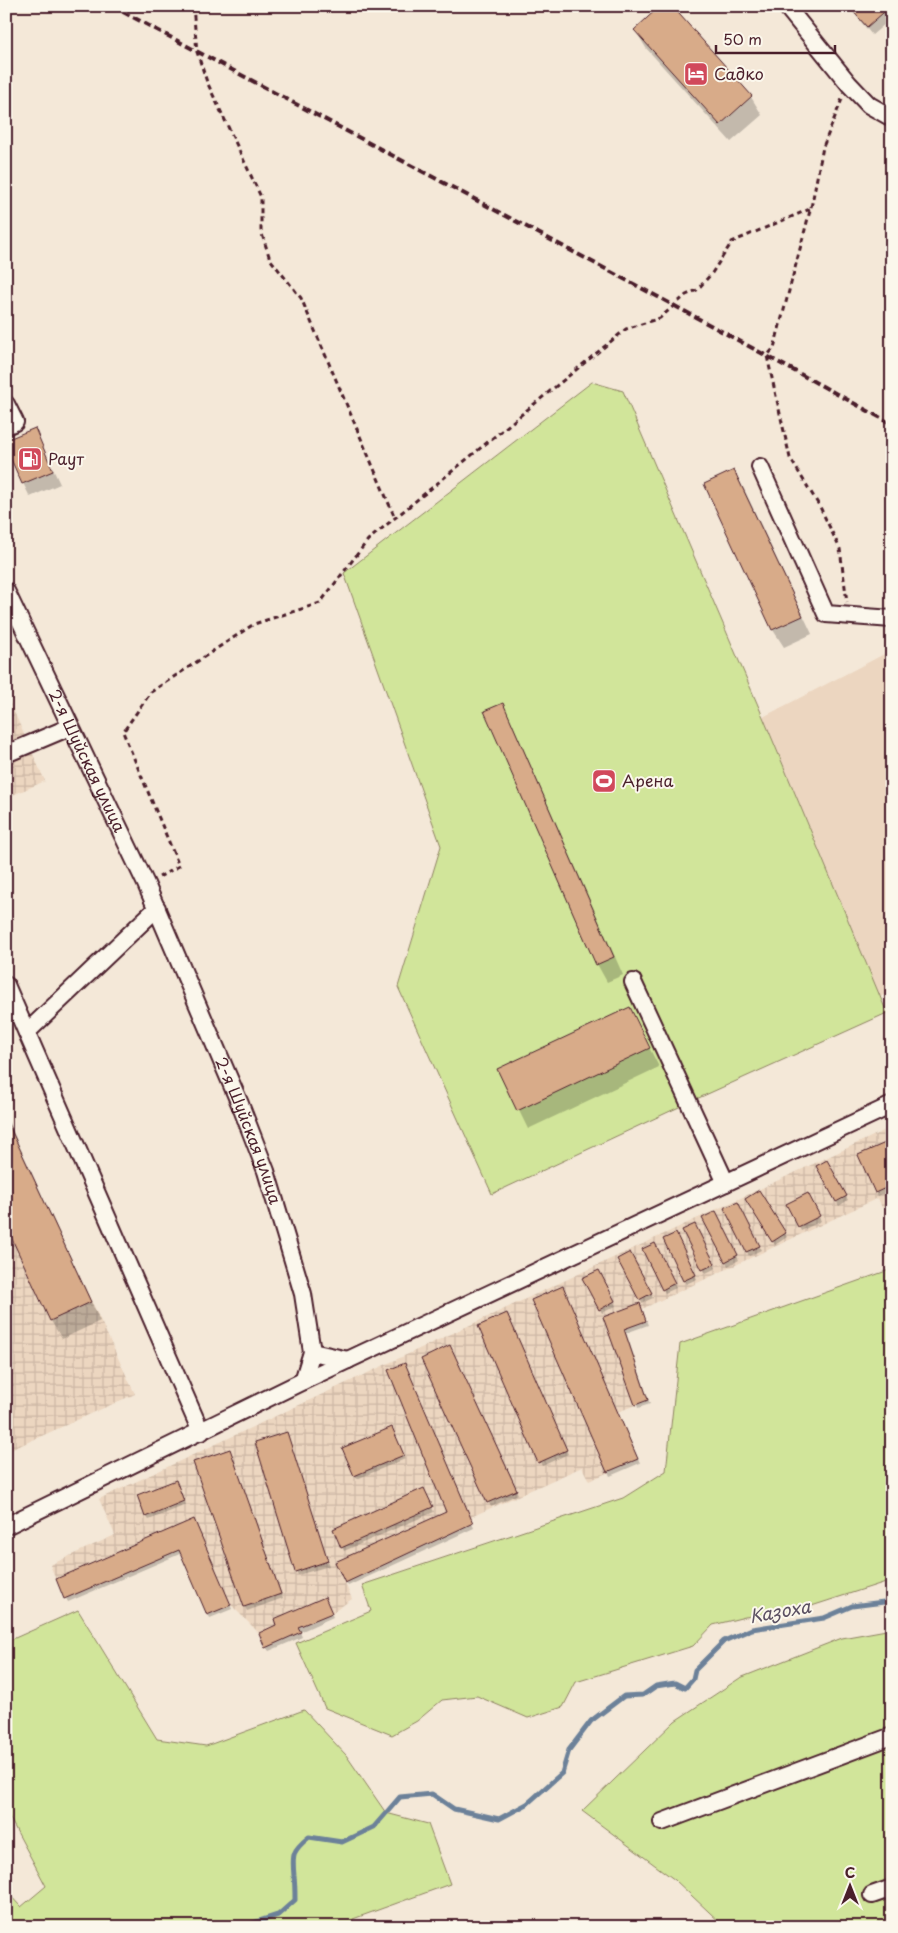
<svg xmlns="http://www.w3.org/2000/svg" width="898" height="1933" font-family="'Playpen Sans',sans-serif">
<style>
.built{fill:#ecd6c0}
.industrial{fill:url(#industrial-grid)}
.green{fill:#d1e59a;stroke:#8e8262}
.shadow{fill:#0003}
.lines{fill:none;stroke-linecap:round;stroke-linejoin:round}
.stream{stroke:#6c8199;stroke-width:5}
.building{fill:#d8ab89;stroke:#4a1f2b}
.minor-casing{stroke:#4a1f2b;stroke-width:20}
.path{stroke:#4a1f2b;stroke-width:3;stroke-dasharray:5 4;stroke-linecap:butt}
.minor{stroke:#fbf7ec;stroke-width:16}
.rail{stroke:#4a1f2b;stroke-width:4;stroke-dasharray:8 4;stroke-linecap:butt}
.labels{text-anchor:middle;stroke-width:4;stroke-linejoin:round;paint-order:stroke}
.poi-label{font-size:16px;fill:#4a1f2b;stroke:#fbf7ec;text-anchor:start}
.street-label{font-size:16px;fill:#4a1f2b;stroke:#fbf7ec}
.water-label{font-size:18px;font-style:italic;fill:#5b5062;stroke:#fbf7ec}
</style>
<defs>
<pattern id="industrial-grid" width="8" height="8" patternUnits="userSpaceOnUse" patternTransform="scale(1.25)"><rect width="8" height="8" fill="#ecd6c0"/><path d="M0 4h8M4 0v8" fill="none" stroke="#ccb7a5"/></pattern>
</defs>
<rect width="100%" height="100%" fill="#f4e8d8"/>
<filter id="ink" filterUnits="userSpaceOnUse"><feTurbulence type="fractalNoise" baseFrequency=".02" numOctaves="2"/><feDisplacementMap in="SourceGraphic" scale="10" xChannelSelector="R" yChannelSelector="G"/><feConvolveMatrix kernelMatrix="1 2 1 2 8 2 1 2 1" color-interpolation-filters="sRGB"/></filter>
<g filter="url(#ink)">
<path class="built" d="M892,650V991L880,997L763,717Z"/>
<path class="industrial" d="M6,694L45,781L6,798Z
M6,1119L135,1394L6,1452Z
M892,1127V1203L882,1208L878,1198L642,1309L646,1321L625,1329L648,1400L618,1412L638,1459L589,1481L582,1467L471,1517L473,1523L345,1583L352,1599L332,1613L299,1627L301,1632L265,1648L259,1633L231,1605L207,1615L179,1550L64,1599L50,1565L115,1535L99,1499Z"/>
<path class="green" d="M592,382L623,391L763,717L887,1013L692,1101L492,1194L398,987L441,846L344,573Z
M892,1269V1580L793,1612L745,1617L713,1625L693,1646L576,1682L563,1707L528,1718L477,1696L442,1700L417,1721L392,1735L325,1708L296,1643L371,1611L362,1585L623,1498L666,1471L680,1344Z
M78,1610L157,1739L206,1746L304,1710L346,1755L386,1813L428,1824L450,1884L353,1919L349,1927H6V1891L21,1907L46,1886L6,1811V1642Z
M892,1629V1927H725L675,1880L582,1811L675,1721L740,1678L842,1638Z"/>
<path class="shadow" d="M890,6L892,18L872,35L857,17L852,9Z
M635,30L751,97L762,115L731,142L646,48Z
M34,429L60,484L30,497L23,483Z
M734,471L744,489L812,634L784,647L773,630L705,484Z
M502,705L512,723L623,975L607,982L597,964Z
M629,1008L659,1067L528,1129L499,1070Z
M6,1117L100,1321L62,1339L51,1321L6,1223Z
M892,1141V1190L878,1196L876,1192Z
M826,1162L848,1200L839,1206L817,1167Z
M759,1191L787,1237L775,1245L746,1199Z
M808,1195L821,1221L801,1231L788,1205Z
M737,1203L761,1250L749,1256L726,1209Z
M718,1216L739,1260L728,1266L704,1218Z
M694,1225L716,1268L706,1273L684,1231Z
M677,1238L697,1279L686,1284L684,1280Z
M657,1248L676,1288L665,1293L663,1289Z
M629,1254L653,1298L642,1303L619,1260Z
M598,1272L616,1306L602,1313L584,1279Z
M565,1291L640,1463L610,1476L533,1300Z
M642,1309L648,1325L626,1333L650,1404L638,1408L604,1317Z
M508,1319L568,1454L542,1466L540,1462Z
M451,1351L518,1494L491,1507L422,1359Z
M406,1368L474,1528L348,1586L346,1582L448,1512Z
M394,1432L405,1459L357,1479L355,1475Z
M287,1433L329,1566L298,1575L296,1571Z
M230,1450L283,1598L247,1611L245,1607Z
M178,1485L186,1505L149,1520L146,1516Z
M426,1494L434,1512L344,1551L342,1547Z
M196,1525L232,1609L210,1618L182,1553L68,1602L66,1598Z
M327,1602L333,1617L300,1632L302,1637L269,1651L266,1647Z"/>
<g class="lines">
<path class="stream" d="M241,1927L278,1915L295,1900C295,1892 295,1884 294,1876C292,1854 292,1851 309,1837L342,1842L374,1827L400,1797L432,1794L454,1809L499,1819L527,1804L562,1773L569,1750L591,1721L624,1696L643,1695L656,1686L675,1683L685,1688L693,1679L695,1670L724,1641L752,1629L824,1618L852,1606L892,1601"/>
</g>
<path class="building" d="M660,6H672L752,96L720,125L634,30Z
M853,6H891L867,27L850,8Z
M35,428L53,471L22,484L6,448V440Z
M734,470L803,616L772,630L704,484Z
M503,703L614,957L596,965L484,711Z
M630,1007L650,1048L517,1111L497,1069Z
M6,1119L91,1302L50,1321L6,1226Z
M892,1140V1185L875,1193L858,1155Z
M827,1160L847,1196L836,1202L816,1166Z
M759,1190L786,1233L772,1242L745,1199Z
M808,1193L820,1216L798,1227L786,1204Z
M738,1202L760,1246L746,1252L724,1208Z
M716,1211L738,1255L725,1262L702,1218Z
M695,1224L715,1264L702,1270L682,1230Z
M676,1233L696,1275L683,1281L663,1239Z
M655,1243L675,1283L662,1290L642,1249Z
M630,1252L652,1293L639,1300L617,1259Z
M599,1270L615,1301L599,1310L582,1278Z
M563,1286L638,1459L607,1472L531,1300Z
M640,1303L646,1321L624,1329L648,1400L635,1405L603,1317Z
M507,1313L567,1450L538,1463L478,1326Z
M450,1345L517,1490L487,1503L421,1359Z
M405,1363L473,1523L345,1583L335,1562L446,1512L388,1370Z
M392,1427L404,1455L354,1476L342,1448Z
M287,1432L328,1561L295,1572L255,1442Z
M230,1449L281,1594L244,1607L193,1462Z
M176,1480L184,1501L145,1517L137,1495Z
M424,1488L433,1507L341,1548L333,1529Z
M194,1519L231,1605L207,1615L179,1550L64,1599L56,1579Z
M325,1597L332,1613L298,1627L301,1632L265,1648L259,1633L276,1625L274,1619Z"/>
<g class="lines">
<defs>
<g id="minor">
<path d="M786,6L849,84L869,105L892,118"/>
<path d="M6,404L15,422L6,426"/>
<path d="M760,467L826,614L892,619"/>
<path id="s1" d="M6,591L146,884L240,1104L266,1171L303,1294L312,1352L303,1381"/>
<path d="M6,754L70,727"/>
<path d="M633,982L726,1183"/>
<path d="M6,985L201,1432"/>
<path d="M27,1032L157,908"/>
<path d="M312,1352L348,1360"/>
<path d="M6,1526L303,1381L892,1105"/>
<path d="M662,1822L892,1736"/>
<path d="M872,1895L892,1888"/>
</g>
</defs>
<use href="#minor" class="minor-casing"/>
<path class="path" d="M193,6L197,52L207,82L261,197V231L270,259L301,298L395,518
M842,99L823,147L812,203L774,348L767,356L790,458L820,507L840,549L847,602
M159,877L179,866L123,732L151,692L254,624L320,603L368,540L626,329L660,318L686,295L697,290L712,273L732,242L810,209"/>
<use href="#minor" class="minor"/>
<path class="rail" d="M112,6L675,306L892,424"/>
</g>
</g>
<defs>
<symbol id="hotel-square" viewBox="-11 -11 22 22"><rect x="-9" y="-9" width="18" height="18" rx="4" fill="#d1495b" stroke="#fbf7ec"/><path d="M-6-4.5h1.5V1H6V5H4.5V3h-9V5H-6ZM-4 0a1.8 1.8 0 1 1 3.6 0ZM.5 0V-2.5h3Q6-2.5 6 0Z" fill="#fff"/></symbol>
<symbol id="fuel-square" viewBox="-11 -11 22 22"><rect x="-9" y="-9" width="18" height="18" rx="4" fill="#d1495b" stroke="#fbf7ec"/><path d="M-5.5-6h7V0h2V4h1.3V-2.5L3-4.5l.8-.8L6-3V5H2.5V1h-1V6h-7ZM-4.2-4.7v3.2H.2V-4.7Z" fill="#fff"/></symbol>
<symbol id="stadium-square" viewBox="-11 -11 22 22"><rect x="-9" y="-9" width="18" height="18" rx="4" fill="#d1495b" stroke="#fbf7ec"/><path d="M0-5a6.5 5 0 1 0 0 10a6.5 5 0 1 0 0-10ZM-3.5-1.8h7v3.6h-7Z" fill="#fff"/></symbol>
</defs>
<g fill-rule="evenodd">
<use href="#hotel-square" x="682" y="60" width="28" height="28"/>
<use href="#fuel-square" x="16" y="445" width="28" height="28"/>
<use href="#stadium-square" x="590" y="767" width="28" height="28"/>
</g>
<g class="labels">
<g class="poi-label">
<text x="714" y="80">Садко</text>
<text x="48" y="465">Раут</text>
<text x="622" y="787">Арена</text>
</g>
<g class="street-label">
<text dy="6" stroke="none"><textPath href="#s1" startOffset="188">2-я Шуйская улица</textPath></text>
<text dy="6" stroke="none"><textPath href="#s1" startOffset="592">2-я Шуйская улица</textPath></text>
</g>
<g class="water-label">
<text transform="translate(780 1612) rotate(-10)" y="6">Казоха</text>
</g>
</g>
<rect width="898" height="1933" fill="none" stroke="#fbf7ec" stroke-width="25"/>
<rect x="12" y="12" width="873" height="1908" fill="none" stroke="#4a1f2b" stroke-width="2" filter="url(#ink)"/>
<g transform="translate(850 1886)" stroke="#fbf7ec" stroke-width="4" paint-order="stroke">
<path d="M0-4L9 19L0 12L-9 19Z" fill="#4a1f2b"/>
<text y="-8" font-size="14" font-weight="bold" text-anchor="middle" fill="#4a1f2b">С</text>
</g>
<path d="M716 45v8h119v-8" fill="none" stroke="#4a1f2b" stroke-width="2.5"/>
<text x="723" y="45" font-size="15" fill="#4a1f2b" stroke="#fbf7ec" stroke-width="4" paint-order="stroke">50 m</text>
</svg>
